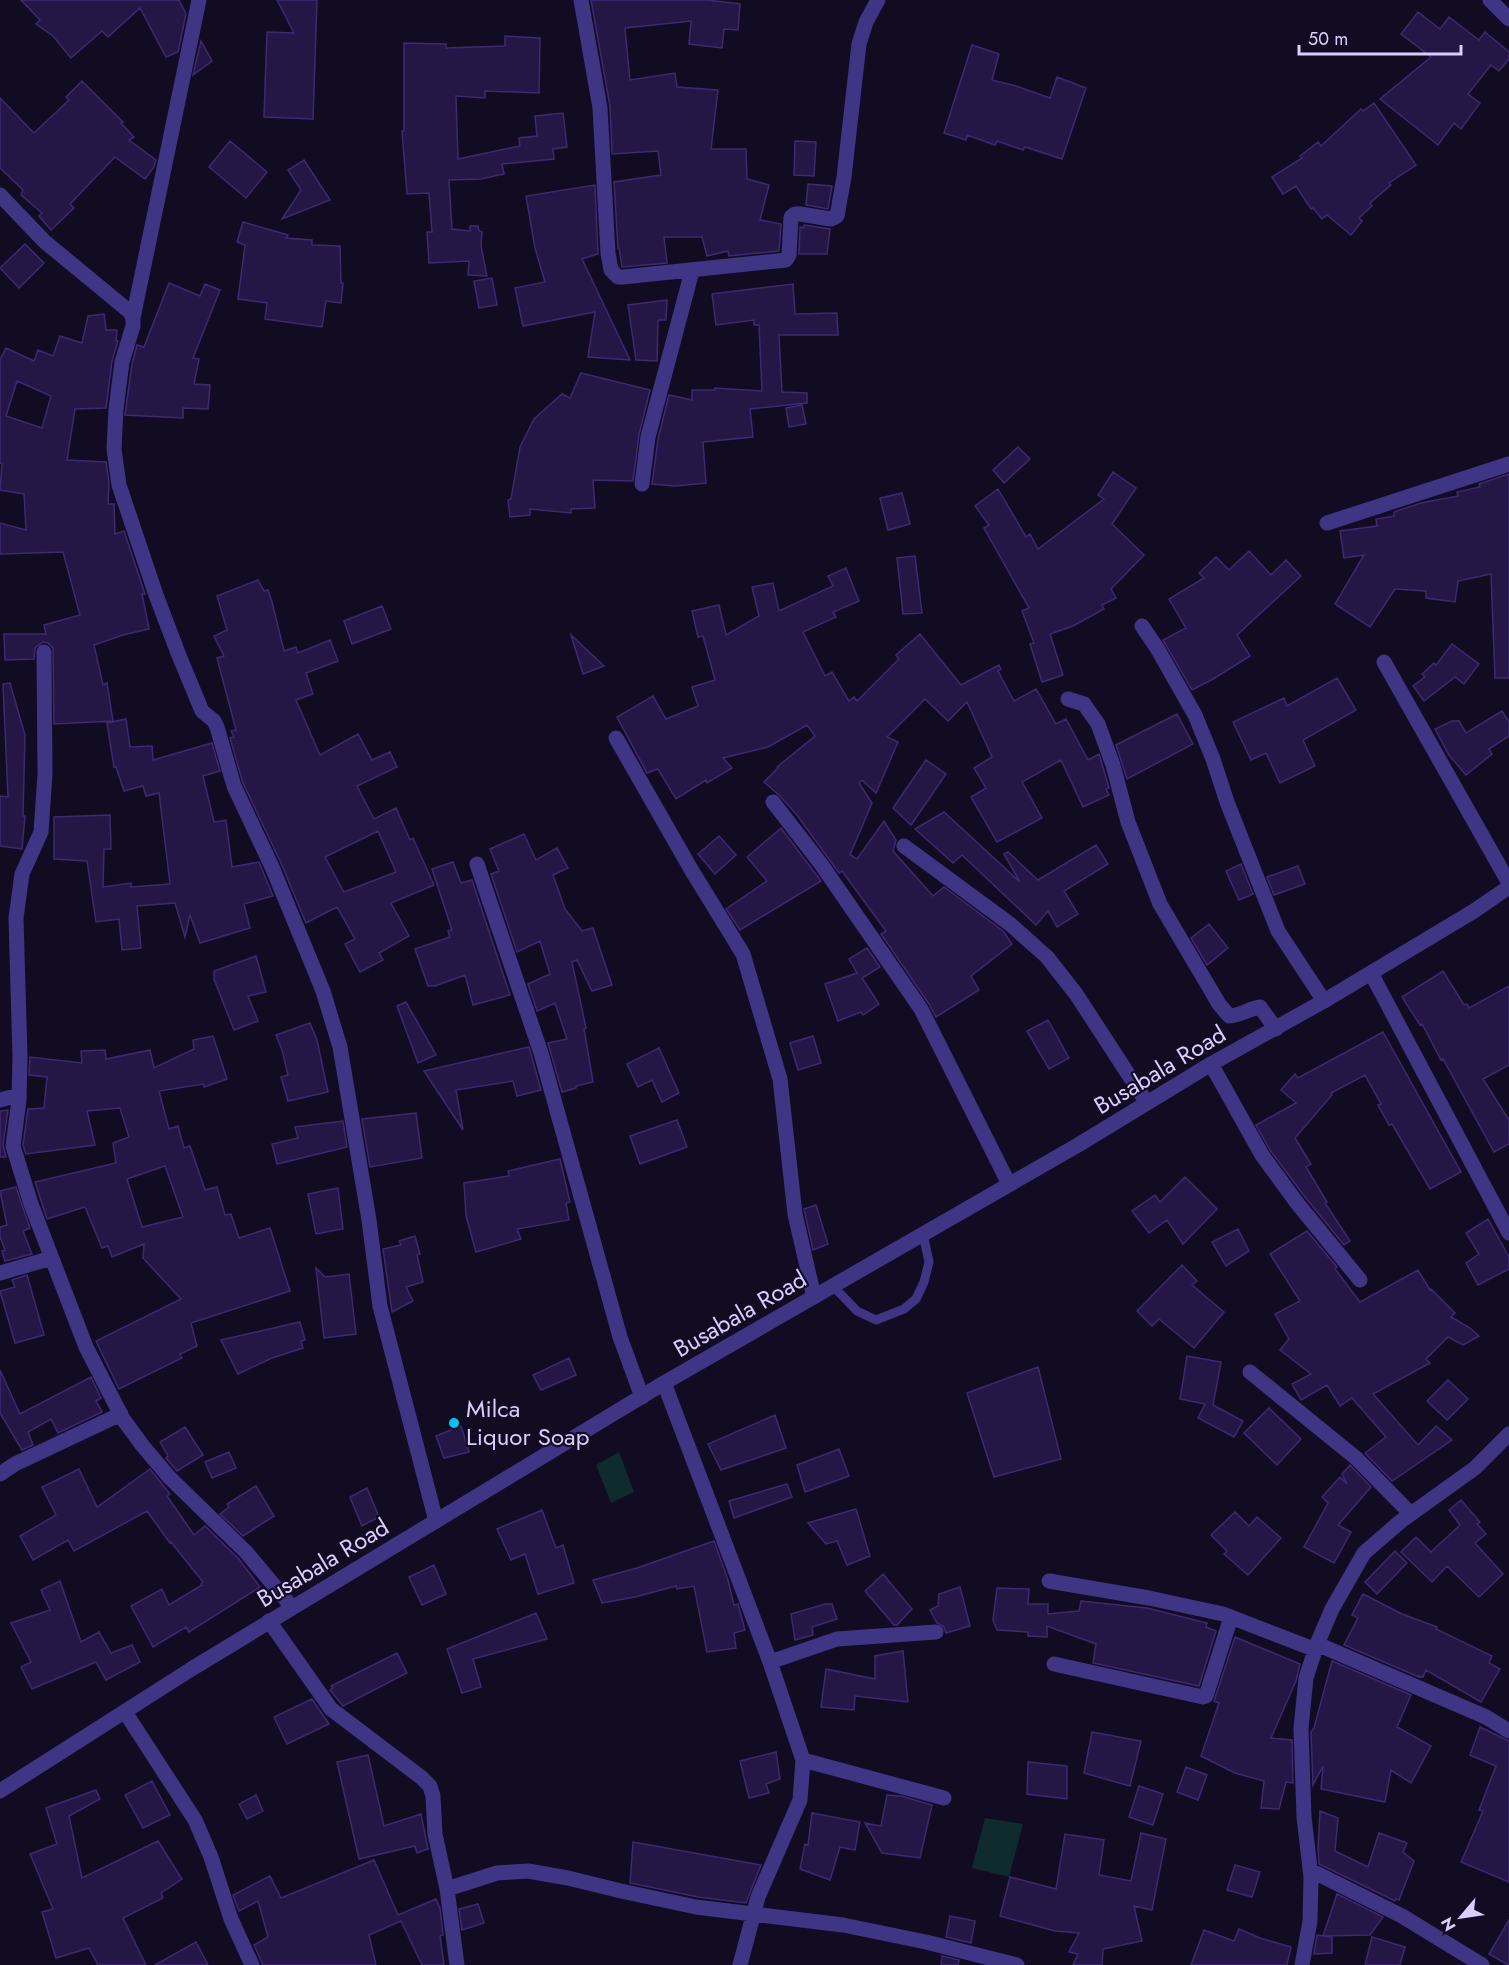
<svg xmlns="http://www.w3.org/2000/svg" width="1509" height="1965" font-family="Jost,sans-serif">
<style>
.green{fill:#0f2b2d}
.building{fill:#251745;stroke:#3f2872;stroke-width:1.5;fill-rule:evenodd}
.lines{fill:none;stroke-linecap:round;stroke-linejoin:round}
.service{stroke:#403485;stroke-width:9}
.minor{stroke:#403485;stroke-width:15}
.tertiary{stroke:#403485;stroke-width:15}
.poi-dot{fill:#00c4f9;stroke:#120c23;stroke-width:2}
.labels{text-anchor:middle;stroke-width:4.5;stroke-linejoin:round;paint-order:stroke}
.street-label{font-size:24px;fill:#d9ceff;stroke:#120c23}
.poi-label{font-size:24px;fill:#d9ceff;stroke:#120c23;text-anchor:start}
</style>
<rect width="100%" height="100%" fill="#120c23"/>
<path class="green" d="M619,1452L634,1492L611,1503L596,1465Z
M985,1818L1023,1824L1009,1877L972,1868Z"/>
<path class="building" d="M21,0H179L186,14L178,52L166,57L140,8L108,37L102,31L71,58L53,36L36,24L40,20Z
M277,0H317L313,119L264,117L267,32L294,33Z
M591,0H708L740,4L738,30L724,29L722,48L689,44L691,21L625,28L630,80L675,73L677,87L718,90L711,149H746L747,179L769,185L760,220L781,224L779,251L729,256L728,251L707,256L702,237H664L667,263L622,267L619,248H618L614,182L661,175L658,151L612,154L610,106Z
M1418,12L1440,29L1449,17L1479,40L1485,32L1509,52V59L1499,71L1491,65L1468,94L1480,103L1461,129L1454,123L1438,145L1380,99L1431,57L1401,34Z
M505,36L540,38L539,93L485,91V98L456,96L458,159L520,146L519,138L537,136L535,116L563,113L567,147L553,149L554,159L502,164L504,174L481,179L449,180L452,229L470,231V226H478L479,231L482,232L481,246L487,276L468,275L469,261L429,263L427,232H432L429,193L407,194L402,131H404V43L446,44V48L505,46Z
M201,41L212,61L193,75Z
M972,45L999,54L992,80L1016,86L1050,98L1057,77L1086,88L1062,159L1025,147L1023,150L997,141L995,145L967,135L966,140L944,133Z
M82,81L123,122L121,123L134,137L129,140L156,160L154,167L145,179L115,157L70,204L74,208L51,230L39,216L42,213L21,195L23,190L0,168V98L34,133L69,100L66,97Z
M1374,103L1416,165L1389,183L1391,185L1370,203L1372,206L1359,218L1362,221L1351,235L1327,215L1322,219L1313,208L1311,209L1296,186L1283,194L1272,177L1302,158L1300,156L1318,142L1321,146L1361,109L1363,111Z
M230,141L267,172L246,198L209,167Z
M795,141L816,142L814,176L794,175Z
M304,160L330,200L282,219L301,190L288,170Z
M808,184L832,186L828,209L806,205Z
M595,185L598,254L582,259L630,360L588,357L595,312L523,326L515,288L545,282L535,248L526,196Z
M243,222L288,235L286,238L312,240V245L340,246L341,283H343L341,303L326,301L322,327L265,319L267,303L238,299L245,245L237,242Z
M804,225L830,229L827,254H799L800,227L804,228Z
M25,244L44,263L19,288L0,268Z
M492,278L497,305L479,308L474,281Z
M169,283L200,296L205,284L220,290L193,358L199,359L194,384L210,385L208,409L183,408V418L125,415L132,364L137,345L144,347Z
M793,284L795,314L837,313L838,335H779L782,392L807,393V403L750,409L753,437L703,442L706,483L675,486L652,484L658,439L669,395L692,400V390H715V388L762,391L759,325H754V320L716,325L712,294Z
M667,300L666,320H658L657,361L636,360L628,305Z
M104,314L106,330H117L116,341H118L112,361L106,408L75,409L67,460L106,462L109,482L108,504H114L115,534L124,531L145,594H142L149,629L123,635L94,645L103,685L107,683L113,721L54,724L53,648L48,643L43,642L35,648L34,659L5,660L4,634H46L44,625L80,615L63,552L0,554V523L26,530L24,494L0,490L2,464L0,463V360L6,348L34,361L38,350L53,356L60,336L82,343L88,316ZM17,381L51,396L42,428L6,416Z
M581,373L650,390L639,435L633,481L593,480L595,508L571,509V513L530,509V515L510,517L508,500L511,499L520,447L534,419L562,394L570,398Z
M802,405L806,424L789,427L786,408Z
M1018,447L1030,459L1004,483L993,470Z
M1113,472L1136,488L1112,524L1144,555L1111,589L1116,598L1102,605L1104,609L1073,626L1050,634L1063,675L1042,682L1030,644L1034,643L1022,611L1029,608L984,528L989,525L975,506L998,489L1026,537L1030,534L1038,549L1104,499L1098,495Z
M1509,474V678H1495L1491,574L1458,581L1455,602L1426,598V591L1395,589L1370,627L1335,604L1364,555L1344,558L1340,531L1377,526L1376,519L1394,516V512L1421,503L1458,496L1457,492L1480,487L1479,484Z
M902,493L910,524L888,530L880,498Z
M1249,551L1271,575L1286,560L1301,576L1237,635L1250,656L1213,679L1192,690L1163,640L1186,628L1169,599L1204,578L1199,573L1216,557L1229,570Z
M915,556L922,613L903,614L897,558Z
M846,568L859,601L833,612L836,617L803,632L825,676L832,672L849,701L854,697L857,701L899,659L896,655L920,634L961,685L999,665L1001,669L998,671L1014,701L1036,689L1056,724L1066,719L1088,760L1099,754L1109,788L1106,789L1109,795L1083,807L1061,760L1022,782L1042,818L997,842L971,797L986,788L974,768L992,757L967,702L948,721L925,699L887,737L898,742L876,793L862,780L859,783L872,803L850,855L857,859L884,821L896,840L893,851L933,896L944,887L1003,931L1012,944L971,976L979,990L936,1017L929,1004L881,934L886,931L842,871L839,873L797,815L780,796L764,782L778,768L777,767L815,736L807,725L768,747L723,758L732,768L707,783L706,780L676,799L658,769L647,773L617,717L653,696L666,719L698,706L692,687L715,680L703,636L698,637L692,611L719,605L726,635L759,616L752,587L773,583L779,611L833,586L828,576Z
M258,580L264,591L268,590L272,602L284,651L296,647L298,653L330,640L338,661L306,673L313,694L296,700L320,755L358,734L372,760L390,752L397,767L357,786L374,819L396,808L410,840L413,838L434,885L391,903L409,936L379,953L383,960L360,972L345,944L355,939L337,907L306,923L281,863L243,783L230,738L234,737L231,731L236,730L217,658L224,656L214,636L227,630L217,596ZM378,831L396,872L344,892L325,857Z
M382,606L391,629L352,644L344,621Z
M571,635L604,666L583,674Z
M1452,644L1479,664L1464,684L1455,677L1424,701L1413,686L1425,677L1422,674L1434,663L1436,665Z
M1337,678L1356,710L1303,740L1315,766L1280,783L1266,753L1251,760L1233,722L1284,698L1287,706Z
M10,683L25,735L23,816H25L22,849L0,846V796L8,797L3,684Z
M1502,711L1509,722V736L1489,749L1492,754L1466,775L1449,755L1435,729L1452,721H1459L1466,733Z
M1177,714L1193,744L1127,779L1116,745Z
M126,719L130,747L152,746L153,760L212,743L220,771L203,776L214,822L226,820L232,867L259,862L273,896L244,904L250,928L200,943L190,915L185,937L175,903L137,906L141,948L122,950L119,919L96,922L87,861L54,859V817L110,815L111,849H104L103,887L131,883V887L170,884L159,793L146,796L143,786L124,791L116,767H114L107,723Z
M926,760L946,774L911,825L893,808Z
M944,812L1020,882L1004,854L1008,852L1038,880L1096,845L1108,864L1064,891L1078,914L1057,927L1048,911L1036,925L962,855L953,863L915,829Z
M781,828L821,881L740,930L726,909L767,881L747,857Z
M524,834L536,860L557,848L568,868L553,875L565,909L582,931L593,928L612,985L592,991L577,960L572,962L586,1028L584,1029L593,1082L576,1086V1088L562,1092L548,1043L567,1039L555,1003L537,1011L528,984L550,974L540,941L517,952L491,874L499,871L490,849Z
M719,836L736,855L715,874L698,854Z
M453,862L461,883L472,880L510,995L473,1005L465,975L435,986H428L415,949L450,937L448,931L452,930L432,869Z
M1241,864L1253,894L1239,900L1226,871Z
M1298,866L1305,884L1274,895L1267,877Z
M1209,924L1228,948L1207,965L1191,938Z
M867,948L880,967L862,978L879,1004L863,1015L861,1012L838,1021L825,984L857,973L849,959Z
M256,956L266,992L248,996L258,1021L234,1030L214,979V971Z
M1443,971L1464,1005L1467,1004L1469,1008L1509,986V1065L1483,1079L1509,1120V1144L1494,1152L1443,1059L1441,1060L1422,1024L1420,1025L1402,997Z
M406,1002L436,1055L418,1063L397,1006Z
M1048,1020L1069,1058L1049,1069L1027,1031Z
M310,1023L317,1040L328,1092L288,1101L281,1077L288,1075L282,1050L276,1035Z
M1383,1032L1461,1172L1430,1189L1392,1124L1389,1125L1378,1105L1381,1104L1365,1075L1331,1093L1332,1095L1295,1138L1311,1164L1306,1167L1327,1202L1325,1203L1350,1241L1344,1245L1305,1197L1270,1150L1256,1125L1296,1103L1281,1090L1295,1074L1298,1078Z
M213,1036L227,1079L204,1087L203,1084L159,1091L169,1129L178,1126L184,1148L190,1146L205,1190L217,1187L225,1215L231,1214L239,1238L270,1228L290,1291L191,1323L197,1346L180,1354L182,1358L119,1389L96,1341L181,1299L143,1258L144,1244L112,1257L108,1246L102,1248L85,1207L47,1219L35,1182L116,1163L113,1143L129,1137L120,1108L87,1111L95,1145L26,1154L23,1145L28,1109L44,1108L47,1077L29,1075L30,1057L82,1063L81,1051L105,1050L106,1059L150,1050L154,1068L194,1049L193,1040ZM165,1166L183,1217L142,1227L127,1179Z
M813,1036L821,1063L798,1070L790,1043Z
M529,1047L541,1090L517,1096L513,1081L456,1090L463,1130L424,1071Z
M659,1048L679,1093L662,1102L652,1080L638,1087L627,1064Z
M8,1110L3,1145L6,1157H0V1111Z
M416,1113L422,1158L370,1167L362,1119Z
M677,1120L687,1147L640,1164L630,1136Z
M343,1121L347,1147L277,1164L272,1144L298,1138L295,1127Z
M560,1159L570,1202L566,1203L569,1220L517,1229L521,1239L476,1252L466,1216L464,1183L509,1176L508,1171Z
M1185,1177L1217,1209L1183,1244L1167,1220L1149,1233L1132,1211L1155,1195L1160,1202Z
M16,1187L30,1228L23,1231L32,1254L5,1261L2,1251L5,1250L0,1237V1227L7,1225L0,1191Z
M338,1188L343,1229L316,1234L308,1194Z
M816,1205L828,1244L813,1250L804,1209Z
M1488,1219L1509,1257V1269L1478,1285L1466,1263L1479,1254L1466,1233Z
M1238,1229L1249,1251L1226,1266L1212,1242Z
M1307,1231L1337,1267L1335,1269L1360,1302L1418,1270L1430,1290L1431,1289L1455,1313L1451,1317L1470,1328L1479,1336L1463,1345L1448,1337L1426,1359L1430,1363L1373,1394L1418,1445L1436,1426L1452,1440L1392,1481L1365,1453L1386,1437L1352,1398L1340,1406L1327,1385L1301,1400L1292,1384L1311,1374L1280,1350L1289,1339L1275,1314L1300,1301L1270,1254Z
M415,1236L420,1254L417,1255L423,1282L406,1287L413,1301L392,1312L383,1249L401,1245L399,1241Z
M1182,1265L1197,1281L1192,1285L1224,1312L1194,1348L1159,1319L1152,1326L1137,1311Z
M316,1268L325,1277L349,1274L356,1334L324,1338Z
M27,1275L44,1335L15,1343L0,1291L15,1287L12,1280Z
M300,1322L305,1340L301,1341L303,1348L272,1358L238,1374L221,1340Z
M1187,1356L1221,1362L1213,1405L1243,1421L1234,1437L1198,1418L1205,1404L1180,1399Z
M569,1358L576,1375L541,1390L533,1375Z
M1038,1367L1061,1459L994,1477L967,1393Z
M0,1370L20,1414L91,1377L101,1398L96,1401L102,1412L58,1433L51,1419L28,1432L33,1445L22,1450L0,1413Z
M1448,1380L1468,1399L1447,1420L1427,1401Z
M1269,1408L1301,1439L1277,1465L1244,1433Z
M775,1415L786,1448L721,1470L708,1444Z
M461,1426L469,1452L444,1458L436,1436Z
M185,1427L203,1455L177,1471L166,1458L168,1456L160,1442Z
M839,1449L849,1476L805,1492L797,1465Z
M229,1452L236,1468L212,1478L205,1462Z
M1350,1465L1371,1487L1338,1525L1351,1532L1334,1563L1304,1547L1328,1503L1322,1497L1340,1477L1347,1484L1342,1474Z
M79,1469L97,1507L150,1469L170,1494L167,1496L194,1535L205,1526L239,1559L260,1587L189,1632L186,1627L153,1647L131,1606L162,1589L169,1605L202,1585L201,1584L203,1582L171,1542L170,1543L147,1511L74,1551L68,1540L33,1560L20,1536L56,1515L42,1487Z
M787,1484L792,1497L734,1518L729,1501Z
M256,1486L274,1516L243,1536L220,1514L229,1507L227,1504Z
M367,1488L379,1517L362,1526L350,1497Z
M1461,1500L1480,1522L1477,1524L1486,1534L1475,1543L1503,1574L1479,1597L1447,1566L1432,1582L1401,1552L1416,1537L1431,1552L1460,1525L1449,1510Z
M856,1509L870,1556L847,1565L837,1541L826,1544L808,1523Z
M542,1510L556,1548L563,1545L574,1583L538,1594L525,1554L511,1560L497,1529Z
M1235,1512L1249,1526L1257,1517L1281,1538L1248,1575L1224,1554L1227,1551L1211,1535Z
M714,1541L728,1580L734,1605L738,1604L745,1630L734,1633L736,1648L707,1652L694,1586L677,1589L676,1586L635,1597L602,1603L593,1580L637,1568Z
M1395,1551L1407,1563L1377,1594L1365,1582Z
M434,1565L446,1594L422,1605L409,1577Z
M883,1574L912,1609L897,1625H894L865,1591Z
M60,1581L81,1642L99,1632L111,1653L132,1645L140,1662L106,1680L96,1662L32,1689L21,1667L31,1662L11,1623L50,1610L41,1590Z
M960,1587L970,1626L946,1633L944,1627L937,1623L930,1610L938,1606L939,1594Z
M997,1588L1029,1589L1028,1604H1048V1614L1079,1611L1081,1601L1147,1608L1207,1623L1206,1627L1216,1631L1199,1686L1093,1663L1096,1644L1047,1626V1637L1028,1636V1632L997,1630L993,1620Z
M1363,1594L1402,1614L1437,1627L1436,1629L1492,1656L1489,1663L1500,1669L1481,1702L1426,1670L1423,1677L1419,1676V1677L1344,1645L1358,1618L1352,1615Z
M825,1604H832L837,1619L812,1627L813,1635L795,1640L791,1614Z
M536,1613L547,1639L473,1659L481,1687L462,1693L447,1649Z
M1235,1637L1300,1664L1296,1681L1271,1738L1292,1740L1293,1783L1286,1782L1279,1809L1261,1808L1264,1781L1235,1773L1201,1756L1219,1703L1214,1701Z
M903,1651L908,1702L855,1696L854,1710L821,1707L826,1669L875,1679V1656Z
M397,1653L407,1673L343,1706L330,1690L333,1688L331,1686Z
M1332,1661L1411,1695L1397,1727L1431,1746L1411,1783L1391,1770L1385,1802L1321,1789L1323,1766L1313,1785L1311,1732L1314,1728Z
M312,1699L329,1724L287,1744L274,1717Z
M1480,1727L1509,1741V1882L1461,1862L1483,1811L1479,1810L1496,1766L1470,1755Z
M1092,1732L1141,1741L1130,1786L1084,1773Z
M776,1752L780,1779L766,1784L769,1793L749,1798L740,1761Z
M368,1755L384,1826L421,1814L428,1849L417,1853L415,1846L359,1859L337,1762Z
M1028,1762L1067,1766V1799L1027,1794Z
M1186,1767L1207,1775L1198,1800L1177,1792Z
M152,1781L170,1815L143,1828L125,1795Z
M1139,1786L1163,1794L1153,1825L1129,1817Z
M96,1790L100,1799L69,1816L82,1878L158,1841L182,1879L161,1893L163,1898L123,1918L146,1965H98L89,1948L56,1958L42,1912L53,1909L30,1854L57,1844L46,1808Z
M256,1795L263,1811L247,1819L239,1804Z
M887,1795L901,1796L932,1805L920,1858L882,1853L865,1823L881,1826Z
M1320,1811L1338,1818L1335,1851L1368,1867L1379,1833L1407,1843L1403,1852L1414,1861L1399,1900L1396,1899L1395,1901L1319,1864L1318,1849Z
M812,1813L860,1822L855,1850L840,1847L830,1880L800,1869L805,1844L808,1845Z
M1141,1833L1166,1839L1152,1910L1134,1906L1142,1941L1103,1949L1102,1965H1073L1078,1954L1069,1952L1079,1933L1055,1931L1000,1916L1010,1877L1056,1889L1065,1834L1104,1840L1099,1875L1131,1881Z
M633,1842L761,1865L746,1903L698,1897L630,1883Z
M374,1860L398,1915L436,1899L440,1908L443,1935L440,1936L444,1965H422L401,1921L369,1935L376,1965H263L254,1945L268,1937L258,1901L239,1911L233,1895L270,1876L281,1898Z
M1235,1865L1260,1872L1252,1897L1227,1890Z
M1337,1894L1383,1917L1370,1935L1323,1936L1332,1937V1953L1314,1954L1317,1935L1323,1936Z
M478,1904L484,1923L462,1930L459,1909Z
M950,1916L975,1921L971,1943L946,1937Z
M1509,1920V1965H1508L1489,1954Z
M1239,1929L1260,1938L1291,1947L1287,1965H1191L1204,1930L1234,1941Z
M1372,1937L1405,1947L1400,1965H1365Z
M196,1942L208,1965H155Z
M942,1956L959,1960L958,1965H941Z"/>
<g class="lines">
<path class="service" d="M833,1286L857,1311L876,1320L904,1309L916,1299L924,1282L929,1262L923,1234"/>
<path class="minor" d="M199,0L133,318V326L122,362L116,409L114,449L119,485L156,595L178,653L202,711L214,721L217,727L234,786L272,867L307,952L323,991L340,1047L369,1220L380,1306L436,1521
M581,0L600,108L608,253L611,270L618,277H623L786,260L789,255L791,217L795,214H800L831,219L837,216L844,177L859,44L866,22L878,0
M1490,0L1509,19
M0,195L44,241L130,312L133,318
M642,484L648,437L692,271
M1327,523L1509,464
M1142,626L1157,648L1195,715L1213,759L1227,802L1278,931L1324,1001
M44,652L45,774L41,832L22,874L16,918L20,1057L19,1100L13,1146L31,1204L86,1347L123,1419L142,1445L169,1477L246,1552L292,1607
M1384,662L1509,883
M1068,699L1084,704L1098,724L1113,765L1128,822L1160,904L1219,1004L1229,1016C1242,1015 1248,1009 1260,1007L1276,1029
M616,738L692,871L743,954L780,1079L795,1214L814,1297
M773,802L821,864L921,1009L1009,1184
M904,846L1010,924L1047,957L1076,994L1147,1103
M477,864L541,1053L620,1337L642,1397
M1371,973L1509,1233
M1211,1064L1262,1155L1297,1203L1360,1280
M0,1100L19,1095
M0,1273L52,1258
M1250,1372L1356,1458L1411,1514
M664,1383L770,1662L803,1760L800,1800L758,1897L740,1965
M0,1474L15,1464L121,1414
M1049,1581L1149,1598L1223,1614L1316,1650
M269,1621L331,1709L422,1778L430,1786L433,1796L435,1834L447,1889L457,1965
M1317,1644L1486,1717L1509,1731
M770,1662L837,1639L936,1632
M1054,1664L1203,1697L1206,1696L1231,1617
M125,1712L195,1820L211,1857L231,1919L252,1965
M803,1760L944,1798
M1310,1870L1402,1916L1482,1965
M447,1889L497,1873L528,1871L568,1878L621,1891L696,1907L843,1925L926,1942L1017,1965
M1302,1965L1310,1921L1311,1877L1304,1817L1301,1728L1306,1678L1317,1644L1332,1609L1364,1553L1401,1521L1475,1468L1509,1434"/>
<path class="tertiary" d="M0,1791L193,1668L664,1383L1078,1145L1211,1064L1324,1001L1474,911L1509,887"/>
</g>
<circle class="poi-dot" cx="454" cy="1423" r="6"/>
<g class="labels">
<g class="street-label">
<text transform="translate(1160 1070) rotate(-31)" y="8">Busabala Road</text>
<text transform="translate(740 1314) rotate(-30)" y="8">Busabala Road</text>
<text transform="translate(323 1563) rotate(-31)" y="8">Busabala Road</text>
</g>
<g class="poi-label">
<text x="466" y="1417">Milca<tspan x="466" dy="28">Liquor Soap</tspan></text>
</g>
</g>
<g transform="translate(1461 1917) rotate(241)" stroke="#120c23" stroke-width="4.5" paint-order="stroke">
<path d="M0-4.5L10 22L0 15L-10 22Z" fill="#d9ceff"/>
<text y="-9" font-size="16" font-weight="bold" text-anchor="middle" fill="#d9ceff">N</text>
</g>
<path d="M1299 45v9h162v-9" fill="none" stroke="#d9ceff" stroke-width="3"/>
<text x="1308" y="45" font-size="18" fill="#d9ceff" stroke="#120c23" stroke-width="4.5" paint-order="stroke">50 m</text>
</svg>
